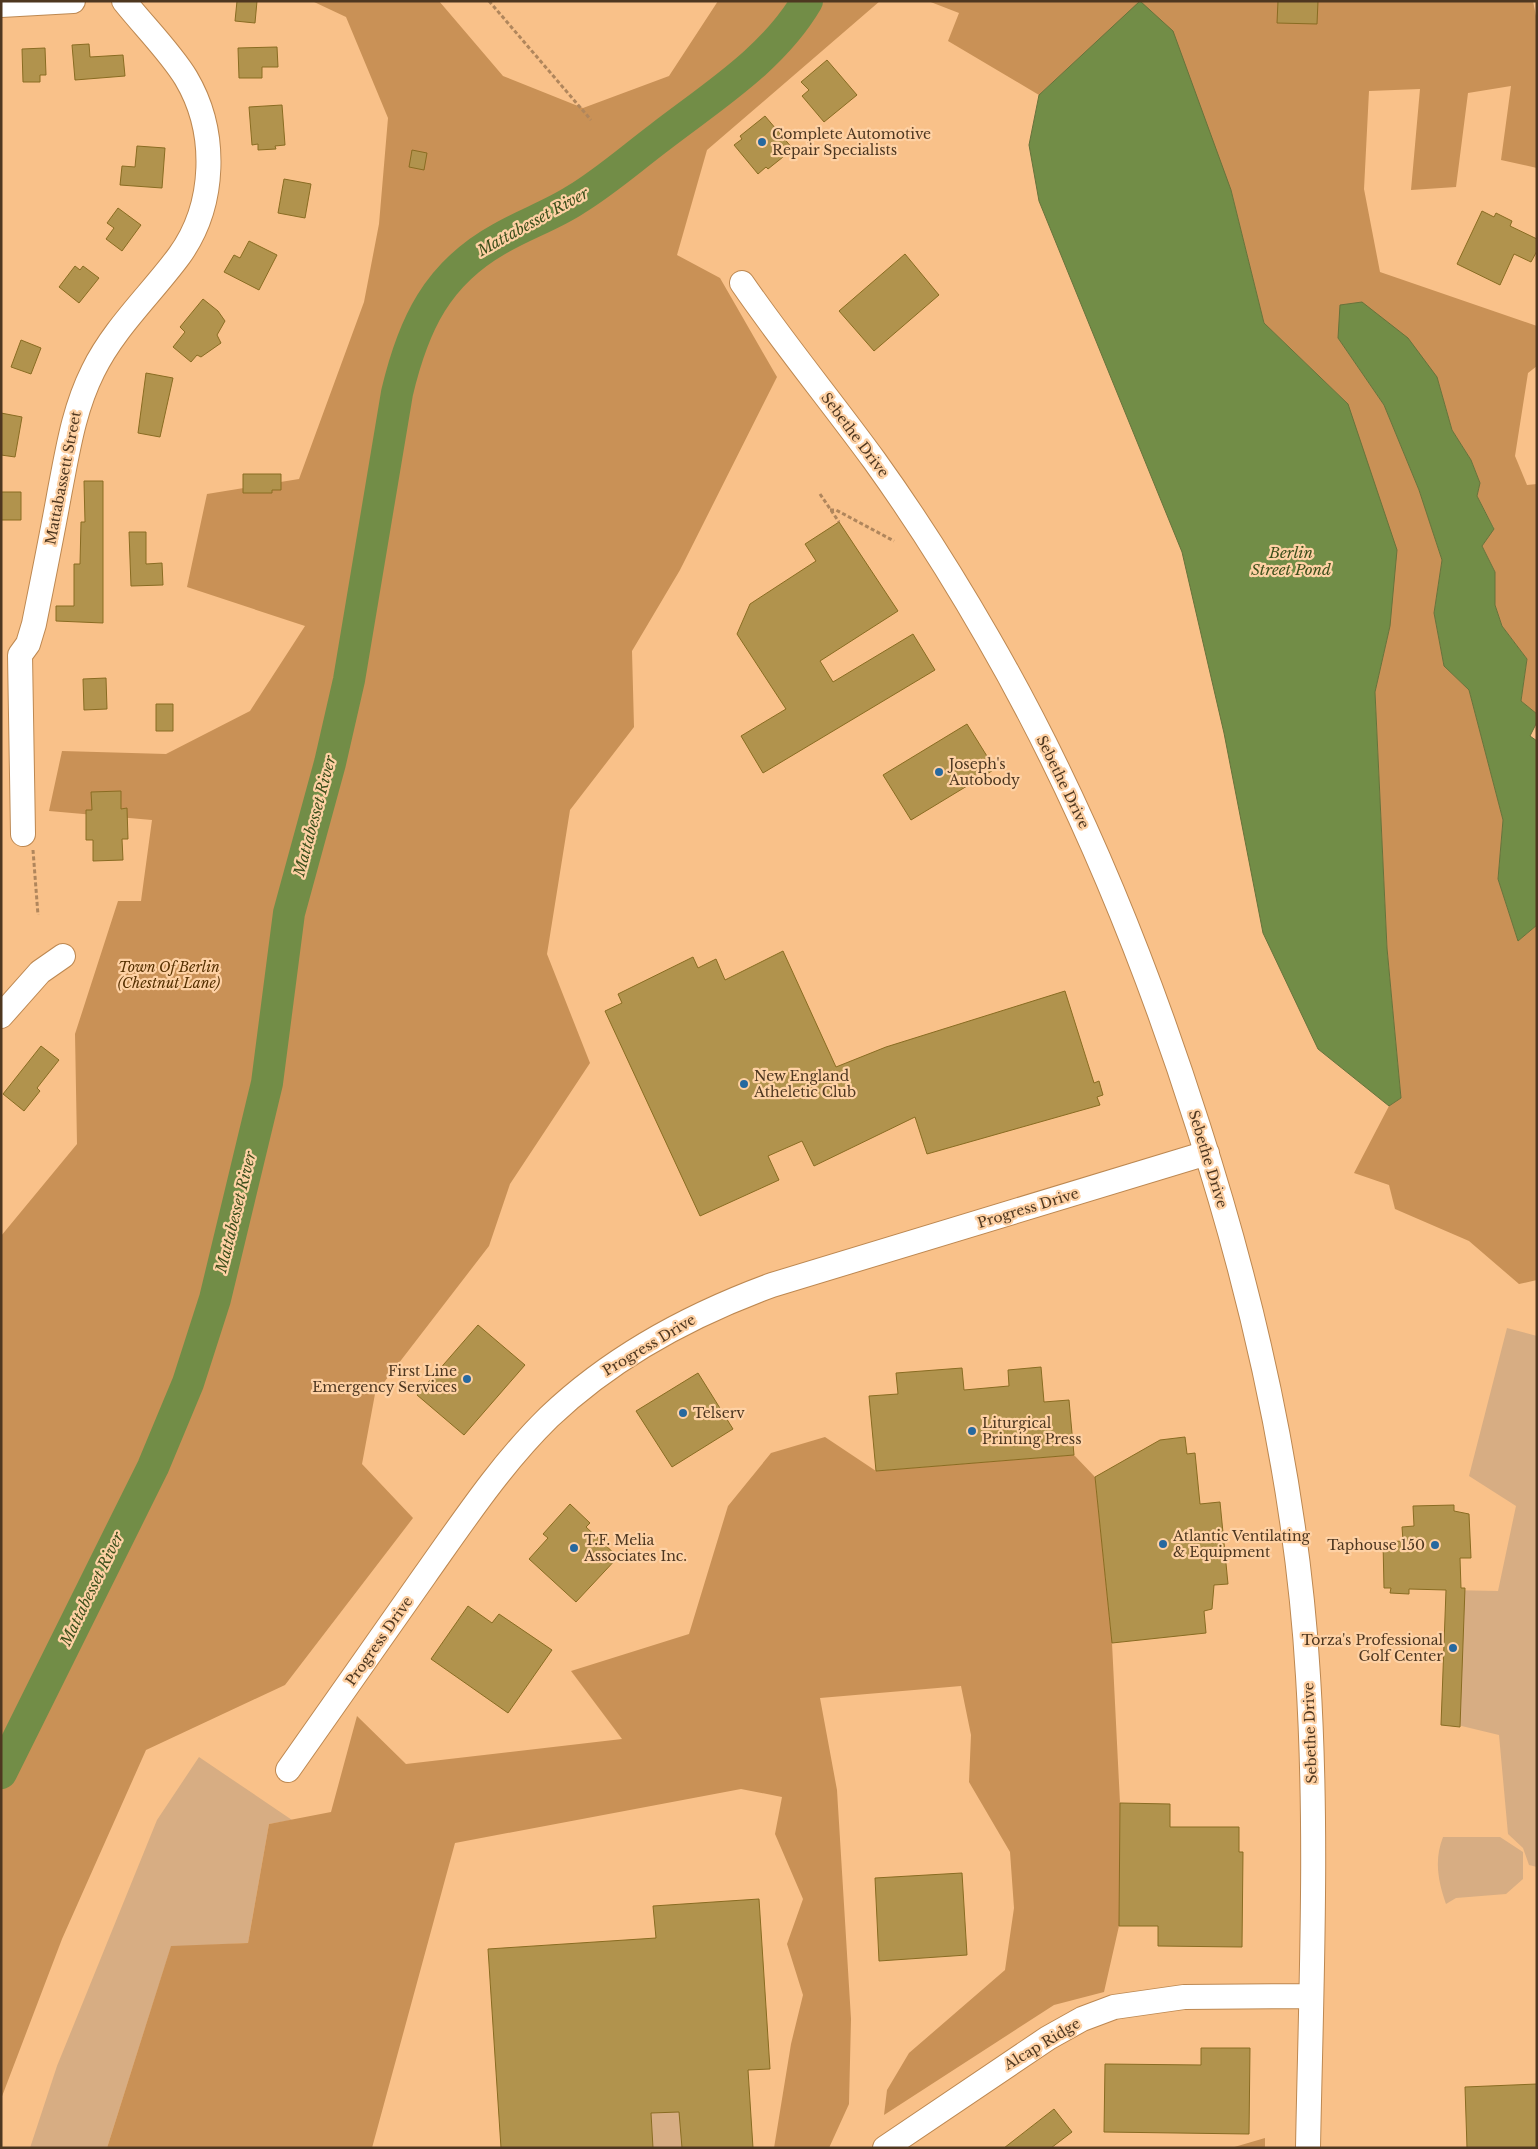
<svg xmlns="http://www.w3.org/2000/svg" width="1538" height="2149" font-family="'Libre Baskerville',serif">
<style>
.green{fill:#d7ad83}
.forest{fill:#c99156}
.water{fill:#728d47;stroke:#67733b}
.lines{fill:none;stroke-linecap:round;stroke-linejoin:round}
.river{stroke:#728d47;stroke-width:32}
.building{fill:#b1934d;stroke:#896c22}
.minor-casing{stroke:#bd8851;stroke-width:26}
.path{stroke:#b0865c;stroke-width:3;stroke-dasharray:4 2.5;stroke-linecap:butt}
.minor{stroke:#fff;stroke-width:24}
.poi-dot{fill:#27699f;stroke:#fed1a4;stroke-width:2}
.labels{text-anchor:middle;stroke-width:4.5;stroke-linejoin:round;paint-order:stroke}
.poi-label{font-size:14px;fill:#4e3720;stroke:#fed1a4;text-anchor:start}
.street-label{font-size:14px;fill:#4e3720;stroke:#fed1a4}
.park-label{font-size:14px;font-style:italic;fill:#553000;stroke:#fed1a4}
.water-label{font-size:15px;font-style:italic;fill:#3c4f1b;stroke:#fed1a4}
</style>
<rect width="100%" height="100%" fill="#f9c189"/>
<path class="green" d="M1507,1328L1537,1336V1867L1529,1865L1523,1848L1508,1834L1499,1735L1445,1722L1448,1590L1498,1591L1516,1506L1469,1476Z
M199,1757L292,1820L269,1824L248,1943L171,1947L107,2148H30L57,2066L157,1820Z
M1443,1837H1500L1523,1852V1879L1506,1894L1456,1898L1446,1904C1438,1881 1434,1860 1443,1837Z
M678,2088L682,2148H653L651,2113Z"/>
<path class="forest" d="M312,1H439L503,76L583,108L669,76L718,1H880L707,150L677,255L720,278L777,377L680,570L632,651L634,727L570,810L547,954L590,1063L510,1184L489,1246L375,1394L362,1464L413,1518L285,1685L146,1750L62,1939L1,2099V1236L77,1144L75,1034L118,901H141L152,820L49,811L62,751L166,754L250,711L305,626L187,587L207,494L299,479L364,302L379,224L388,118L346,17Z
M928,1H1533L1537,21V168L1501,160L1511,86L1468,93L1456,187L1411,190L1420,89L1369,91L1364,189L1380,272L1537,326V366L1528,373L1515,456L1527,485L1537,484V714L1521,701L1527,659L1502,626L1495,605V572L1482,546L1494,528L1477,496L1480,483L1471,460L1452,430L1437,377L1338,338L1384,405L1419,490L1442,560L1434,613L1444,666L1469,690L1503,820L1498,879L1518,941L1537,925V1280L1519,1284L1469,1241L1395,1209L1389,1185L1354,1173L1389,1106L1401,1098L1387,948L1375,692L1390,626L1348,404L1264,323L1231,190L1140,2L1039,95L948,41L959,13Z
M825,1437L876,1471L1074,1455L1095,1477L1112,1643L1120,1803L1119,1926L1104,1992L1054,2005L884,2115L887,2090L909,2053L1005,1970L1014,1908L1010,1852L969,1782L971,1735L961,1686L820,1698L837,1790L851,2019L849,2104L829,2148H774L791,2044L803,1995L787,1944L803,1899L775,1834L782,1797L741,1789L455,1843L372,2148H107L171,1946L248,1943L269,1824L331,1812L357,1716L406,1764L622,1739L571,1671L689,1634L728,1506L771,1453Z
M1265,2138V2148H1231Z"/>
<path class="water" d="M1140,1L1173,31L1231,190L1264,323L1348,404L1397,550L1390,626L1375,692L1387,948L1401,1098L1389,1106L1318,1049L1263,933L1224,733L1182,552L1039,201L1029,145L1039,95Z
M1362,302L1408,338L1437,377L1452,430L1471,460L1480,483L1477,496L1494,529L1482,546L1495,572V605L1502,626L1527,659L1521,701L1537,714V722L1530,736L1537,741V925L1518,941L1498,879L1503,820L1469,690L1444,666L1434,613L1442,560L1419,490L1384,405L1338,338L1340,305Z"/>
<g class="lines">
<path class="river" d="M1,1773L153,1467L188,1383L215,1299L267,1083L289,913L330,763L349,680L397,393C413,325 437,273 501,238C525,224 552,215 575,200C605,182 632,158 660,137C713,96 773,59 807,1"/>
</g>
<path class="building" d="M237,1H257L255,23L235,21Z
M1278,1H1318L1317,24L1277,23Z
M89,44L90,57L123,55L125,76L75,80L72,45Z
M277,47L278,67H262V78H239L238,48Z
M45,48L46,75H40V82H23L22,49Z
M827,60L857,95L824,122L802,96L809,90L801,82Z
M282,105L285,145L275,146L276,149L258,150V144L252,145L249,107Z
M765,116L793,149L768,169L766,167L758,174L734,145L742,139L740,136Z
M137,146L165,148L162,188L120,185L122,166L135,167Z
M412,150L427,153L424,170L409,167Z
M284,179L311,184L305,218L278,213Z
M118,208L141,225L122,251L106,239L114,228L107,223Z
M1482,211L1494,217L1496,213L1512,221L1510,226L1537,239V251L1531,262L1514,254L1500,285L1457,264Z
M249,241L277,255L259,290L224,272L234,255L240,258Z
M905,254L939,295L874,351L839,311Z
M75,266L80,270L83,266L99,278L79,303L59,287Z
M203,299L218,311L225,321L217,335L221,343L201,357L197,355L191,362L173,347L185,332L180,327Z
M21,340L41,348L31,374L11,367Z
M146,373L173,378L160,437L138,433Z
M1,413L22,417L15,457L1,455Z
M243,474H281V490H272V493H243Z
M84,481H103V623L56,621V606H74V564H80L81,522H85Z
M1,492H21V520H1Z
M839,522L898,611L820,661L833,682L913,634L935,670L763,773L741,736L786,709L737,634L750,604L816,561L805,544Z
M129,532H146V564L162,563L163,585L131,586Z
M106,678L107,709L84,710L83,679Z
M156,704H173V731H156Z
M967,724L995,769L911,820L883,775Z
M121,791V809L127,808L128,839H122L123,860L93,861V840H86V810H92L91,792Z
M783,951L836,1067L886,1047L1065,991L1094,1083L1099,1081L1103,1095L1097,1097L1100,1105L927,1154L915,1117L814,1166L802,1141L768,1156L779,1180L700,1216L605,1011L622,1003L618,994L693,957L698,968L716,959L725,980Z
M41,1046L59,1060L37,1088L40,1091L24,1111L3,1094Z
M478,1325L525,1365L464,1435L417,1395Z
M1041,1367L1044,1402L1069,1400L1074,1455L876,1471L869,1396L898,1394L896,1373L962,1368L964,1390L1009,1386L1008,1370Z
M698,1373L733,1429L672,1467L636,1411Z
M1185,1437L1187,1454L1195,1453L1200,1504L1220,1502L1228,1584L1214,1585L1212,1609L1204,1611L1206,1633L1112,1643L1095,1477L1160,1440Z
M570,1504L590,1523L586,1527L618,1557L576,1602L529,1559L548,1538L543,1534Z
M1454,1505V1511L1469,1514L1471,1558H1460L1461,1588H1465L1460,1727L1441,1725L1446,1590L1409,1589V1594L1390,1593L1391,1588H1384L1383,1542L1403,1541L1402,1527L1414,1526L1413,1506Z
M468,1606L492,1623L499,1614L552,1650L508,1713L431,1659Z
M1120,1803L1170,1804V1827H1239V1852H1243L1242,1947L1158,1946V1926H1119Z
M962,1873L967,1955L879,1961L875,1878Z
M759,1899L770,2069L748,2070L753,2148H682L679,2112L651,2113L653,2148H501L488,1949L656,1938L653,1906Z
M1201,2048H1250L1249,2134L1104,2132L1105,2064L1201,2065Z
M1537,2084V2148H1467L1465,2087Z
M1054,2109L1072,2132L1051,2148H1004Z"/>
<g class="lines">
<defs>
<path id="minor" d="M1,5L73,1
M742,283C784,344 831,401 874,460C915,517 953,577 988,638C1077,792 1144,956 1198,1126C1255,1303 1297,1489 1308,1676C1318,1833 1311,1990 1308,2148
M23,834L20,655L28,644L34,624C43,579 52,535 60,490C68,449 74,409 93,371C114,328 151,294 179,256C216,205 218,132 186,78C171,53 143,25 124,1
M1,1016L40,972L63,956
M288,1770C334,1705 380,1640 425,1575C464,1520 501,1464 549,1417C613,1356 690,1315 772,1285L1207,1153
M885,2148L1048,2038L1082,2019L1114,2007L1184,1997L1311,1996"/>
</defs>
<use href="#minor" class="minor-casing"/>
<path class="path" d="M489,1L591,120
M820,494L839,522
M830,510H836L894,541
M33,850L38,915"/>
<use href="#minor" class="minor"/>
</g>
<g class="poi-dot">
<circle cx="762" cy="142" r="5"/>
<circle cx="939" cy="772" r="5"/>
<circle cx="744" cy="1084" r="5"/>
<circle cx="467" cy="1379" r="5"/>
<circle cx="683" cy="1413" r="5"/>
<circle cx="972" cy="1431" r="5"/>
<circle cx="1163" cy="1544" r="5"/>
<circle cx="1435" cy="1545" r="5"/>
<circle cx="574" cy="1548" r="5"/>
<circle cx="1453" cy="1648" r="5"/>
</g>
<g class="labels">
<g class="poi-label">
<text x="772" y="139">Complete Automotive<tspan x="772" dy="16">Repair Specialists</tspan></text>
<text x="949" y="769">Joseph's<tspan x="949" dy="16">Autobody</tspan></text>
<text x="754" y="1081">New England<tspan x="754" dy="16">Atheletic Club</tspan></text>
<text x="457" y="1376" text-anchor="end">First Line<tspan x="457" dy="16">Emergency Services</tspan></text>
<text x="693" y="1418">Telserv</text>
<text x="982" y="1428">Liturgical<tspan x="982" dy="16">Printing Press</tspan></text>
<text x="1173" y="1541">Atlantic Ventilating<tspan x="1173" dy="16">&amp; Equipment</tspan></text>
<text x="584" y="1545">T.F. Melia<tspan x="584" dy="16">Associates Inc.</tspan></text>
<text x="1425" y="1550" text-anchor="end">Taphouse 150</text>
<text x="1443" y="1645" text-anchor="end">Torza's Professional<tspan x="1443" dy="16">Golf Center</tspan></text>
</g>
<g class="street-label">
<text transform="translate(855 435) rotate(53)" y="5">Sebethe Drive</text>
<text transform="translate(63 478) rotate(-79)" y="5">Mattabassett Street</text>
<text transform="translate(1063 782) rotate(64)" y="5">Sebethe Drive</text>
<text transform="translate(1208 1159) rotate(73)" y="5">Sebethe Drive</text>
<text transform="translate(1028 1208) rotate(-17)" y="5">Progress Drive</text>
<text transform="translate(649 1345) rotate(-31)" y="5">Progress Drive</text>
<text transform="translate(379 1641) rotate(-55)" y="5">Progress Drive</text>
<text transform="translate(1310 1733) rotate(-92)" y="5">Sebethe Drive</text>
<text transform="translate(1042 2044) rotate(-31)" y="5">Alcap Ridge</text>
</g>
<g class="park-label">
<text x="169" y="972">Town Of Berlin<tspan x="169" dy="16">(Chestnut Lane)</tspan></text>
</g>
<g class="water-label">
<text transform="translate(533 222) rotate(-29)" y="5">Mattabesset River</text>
<text x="1291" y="558">Berlin<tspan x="1291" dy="17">Street Pond</tspan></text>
<text transform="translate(315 816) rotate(-75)" y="5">Mattabesset River</text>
<text transform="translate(236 1212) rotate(-76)" y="5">Mattabesset River</text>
<text transform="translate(92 1589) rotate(-64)" y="5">Mattabesset River</text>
</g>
</g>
<rect width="1538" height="2149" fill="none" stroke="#4e3720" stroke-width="5"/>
</svg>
